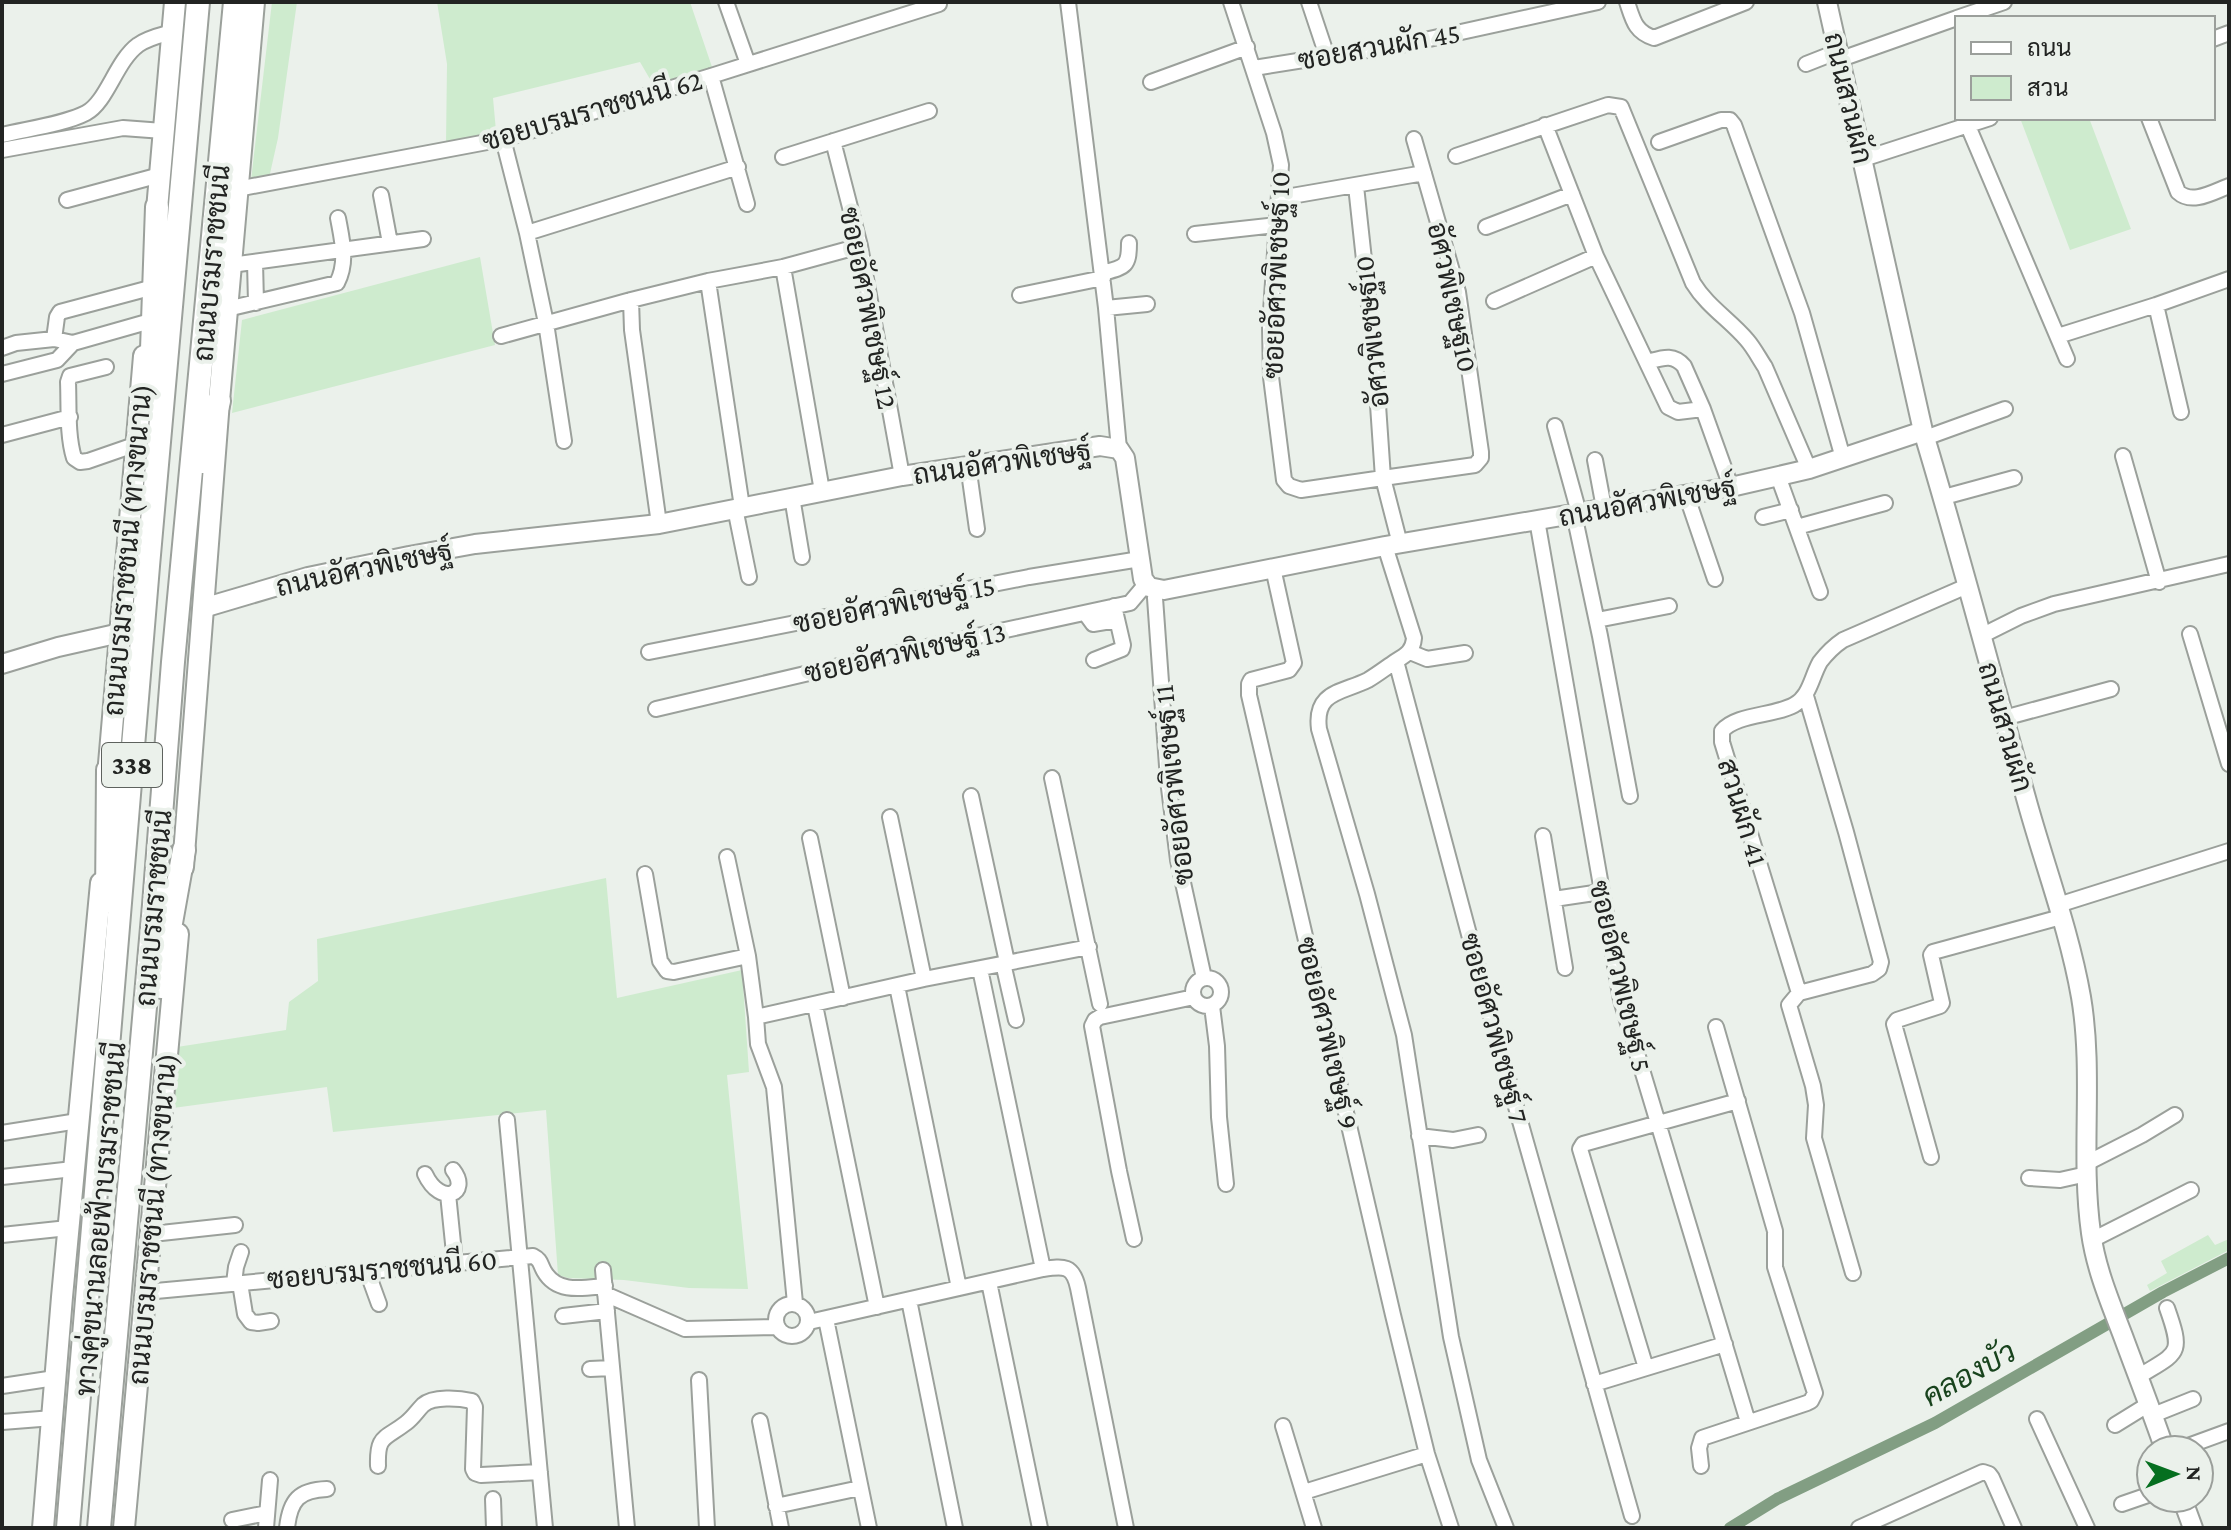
<svg xmlns="http://www.w3.org/2000/svg" width="2231" height="1530" font-family="'Crimson Pro',Sarabun,serif">
<style>
.green{fill:#ceebce}
.lines{fill:none;stroke-linecap:round;stroke-linejoin:round}
.canal{stroke:#829e83;stroke-width:12}
.minor-casing{stroke:#9ba09b;stroke-width:18}
.tertiary-casing{stroke:#9ba09b;stroke-width:22}
.secondary-casing{stroke:#9ba09b;stroke-width:24}
.primary-casing{stroke:#9ba09b;stroke-width:26}
.minor{stroke:#fff;stroke-width:14}
.tertiary{stroke:#fff;stroke-width:18}
.secondary{stroke:#fff;stroke-width:20}
.primary{stroke:#fff;stroke-width:22}
.labels{text-anchor:middle;stroke-width:8;stroke-linejoin:round;paint-order:stroke}
.shield{fill:#ebf1eb;stroke:#5e625e;stroke-width:2}
.shield-label{font-size:26px;font-weight:bold;fill:#222422}
.street-label{font-size:28px;fill:#222422;stroke:#ebf1eb}
.water-label{font-size:30px;font-style:italic;fill:#18431d;stroke:#ebf1eb}
</style>
<rect width="100%" height="100%" fill="#ebf1eb"/>
<path class="green" d="M272,2H297L278,138L269,178L251,180Z
M437,2H690L712,67L654,86L640,62L493,98L496,131L446,144L447,64Z
M2020,118H2089L2131,229L2070,250Z
M480,257L495,345L232,413L242,320Z
M606,878L617,998L742,970L749,1072L727,1075L748,1289L689,1288L624,1280L568,1278L558,1275L546,1110L333,1132L327,1087L173,1108L177,1047L286,1030L289,1002L318,981L317,939Z
M2208,1235L2215,1245L2229,1239V1250L2150,1291L2147,1285L2167,1273L2161,1261Z"/>
<g class="lines">
<path class="canal" d="M1730,1528L1777,1499L1935,1423L2163,1292L2229,1258"/>
<defs>
<path id="minor" d="M726,2L748,64
M1068,2L1106,308L1119,449
M1231,2L1274,133L1281,165L1270,326L1271,377L1284,480L1289,486L1301,490L1383,478L1400,544
M1309,2L1327,56
M1627,2C1633,20 1635,32 1654,38L1746,2
M1957,18L2004,2
M2213,39L2229,33
M1841,59L1957,18
M1806,64L1839,51
M1254,68L1411,43L1598,2
M711,76L747,204
M1151,82L1247,47
M2149,118L2178,192C2192,205 2213,192 2229,186
M1545,125L1596,256L1668,407L1678,412L1703,409L1731,487
M1968,126L2067,359
M2,135C26,129 65,124 86,113C107,102 116,61 138,45C147,38 161,35 172,32
M503,139L527,233L546,323L564,441
M833,141L860,246L902,476
M1659,142L1721,120H1730L1734,125L1802,313L1843,458
M2,150L123,128L163,131
M1456,156L1608,105L1621,107L1693,283C1707,306 1730,320 1747,340C1754,348 1759,358 1765,367L1809,469
M783,157L929,111
M1863,159L1990,118
M1356,186L1375,361L1383,478L1475,465L1481,458V452L1458,292L1414,139
M237,189L503,139L711,76L939,4
M381,195L390,243
M1280,198L1424,173
M67,200L160,175
M1486,227L1572,194
M527,233L738,167
M1195,234L1277,225
M255,262L256,303
M231,265L423,239
M783,267L822,491
M1102,273C1125,267 1129,267 1129,243
M708,281L742,507
M1020,295L1103,278
M631,300L632,330L659,524
M1494,301L1596,256
M2156,305L2181,412
M1106,308L1147,304
M227,309L337,283C348,262 342,240 338,218
M501,336L631,300L708,281L783,267L860,246
M2058,336L2156,305L2229,279
M54,339L57,317L60,312L150,288
M2,348L16,343L54,339L73,343L147,322
M1647,362C1662,358 1673,353 1684,366L1703,409
M106,367L70,376L68,382C69,406 67,435 74,458L80,462L88,461L137,444
M2,374L57,360L73,343
M1555,426L1579,513
M2,435L70,417
M1925,438L2005,409
M2123,456L2159,582
M1595,460L1604,508
M968,465L977,529
M1778,476L1820,592
M1686,494L1715,579
M792,497L802,557
M1944,497L2014,478
M735,508L749,577
M1574,514L1600,636L1630,796
M1763,517L1791,510
M1537,520L1621,1000L1748,1422
M1797,527L1885,503
M1385,546L1414,638C1413,651 1406,655 1396,661L1501,1054L1632,1516
M1273,568L1294,663L1289,670L1251,680L1249,684V695L1393,1315L1427,1454L1451,1528
M1157,590L1155,598L1168,780L1178,860L1204,978
M1085,613L1093,624L1117,620
M1597,620L1669,606
M2190,634L2229,764
M1981,636L2021,616L2054,604L2229,564
M649,652L1029,577L1140,559
M1410,652L1427,659L1465,653
M1094,660L1122,649L1123,645L1114,606
M1396,661C1387,667 1378,674 1368,680C1342,693 1314,691 1319,729L1367,894L1404,1035L1451,1337L1479,1460L1506,1528
M1806,696L1846,832L1881,962L1879,969L1872,974L1799,993L1789,1005L1813,1086L1816,1105L1814,1138L1853,1273
M656,709L839,666L1130,603L1146,584
M2004,718L2111,689
M1052,778L1100,1004
M971,796L1007,962
M890,817L924,979
M1543,836L1565,968
M810,838L843,998
M727,857L748,956L756,1017L758,1044L774,1087L795,1303
M645,874L660,961L667,971L674,972L748,956
M1554,899L1601,892
M2058,905L2229,851
M1003,963L1016,1020
M980,969L1043,1269
M1193 992a14 14 0 1 1 28 0a14 14 0 1 1-28 0Z
M897,986L959,1288
M1799,993L1722,742V731C1736,714 1774,716 1794,705C1810,696 1811,678 1820,662C1827,653 1834,646 1843,640L1967,586
M815,1005L877,1307
M1212,1006L1217,1046L1219,1117L1226,1184
M756,1017L924,979L1089,947
M507,1120L545,1528
M2,1133L78,1121
M1419,1136L1453,1140L1478,1135
M1931,1157L1894,1024L1897,1020L1940,1006L1942,1003L1931,955L1933,952L2061,917
M2087,1163L2142,1135L2175,1115
M425,1174C441,1208 471,1193 453,1170
M2,1177L73,1169
M2029,1178L2060,1180L2087,1174
M448,1194L455,1263
M152,1234L235,1225
M2,1235L68,1228
M1134,1239L1119,1171L1092,1026L1095,1020L1100,1017L1194,997
M2092,1240L2191,1190
M603,1270L627,1528
M367,1271L379,1304
M989,1282L1040,1528
M234,1283L236,1267L241,1252
M240,1283L245,1314L251,1322L258,1323L271,1321
M145,1292L533,1256C541,1260 540,1264 544,1271C557,1294 583,1288 605,1286
M605,1294L685,1329L778,1327
M909,1300L955,1528
M776 1320a16 16 0 1 1 32 0a16 16 0 1 1-32 0Z
M563,1316L607,1311
M826,1319L869,1528
M809,1322L1043,1269C1064,1266 1073,1265 1078,1288L1126,1528
M1646,1368L1580,1149L1583,1144L1738,1101
M590,1369L612,1368
M2138,1377C2178,1352 2184,1356 2167,1308
M699,1380L707,1528
M1594,1384L1725,1344
M2,1386L55,1378
M2153,1415L2193,1399
M2037,1419L2087,1528
M760,1421L781,1528
M2,1422L53,1418
M2115,1425L2149,1404
M1283,1426L1314,1528
M2177,1450L2229,1431
M378,1466C377,1435 384,1440 406,1423C413,1418 417,1411 423,1405C433,1396 459,1398 472,1401L475,1407L473,1469L475,1473L481,1475L540,1472
M1701,1466L1699,1448L1702,1438L1807,1403L1811,1401L1815,1393L1775,1267V1231L1716,1027
M1304,1492L1427,1454
M493,1499L494,1528
M2122,1504L2151,1494
M776,1506L860,1488
M232,1520L267,1513
M266,1528L270,1480
M287,1528C290,1500 299,1490 327,1489
M1859,1528L1983,1472L1989,1474L1992,1478L2014,1528"/>
<path id="tertiary" d="M1827,2L1923,431C1960,553 1992,676 2026,798C2044,864 2069,929 2081,997C2094,1074 2080,1154 2091,1233C2096,1269 2110,1302 2123,1336C2137,1374 2152,1412 2165,1450
M203,608L308,577L409,556L475,544L659,524L902,476L1100,446L1119,449L1125,458L1143,579L1149,587L1164,590L1385,546L1731,487L1809,469L1923,431
M2,664L58,647L120,633
M2182,1498L2193,1528"/>
<path id="secondary" d="M156,221L175,2
M107,787L144,356
M183,867L219,401L254,2
M43,1528L62,1297L101,883
M124,1528L178,934"/>
<path id="primary" d="M151,378L157,207
M204,462L219,401
M107,901L108,770
M162,987L164,962L184,850
M68,1528L148,566L198,2
M99,1528L154,905L173,662L235,2"/>
</defs>
<use href="#minor" class="minor-casing"/>
<use href="#tertiary" class="tertiary-casing"/>
<use href="#secondary" class="secondary-casing"/>
<use href="#primary" class="primary-casing"/>
<use href="#minor" class="minor"/>
<use href="#tertiary" class="tertiary"/>
<use href="#secondary" class="secondary"/>
<use href="#primary" class="primary"/>
</g>
<g class="labels">
<rect class="shield" x="102" y="743" width="60" height="44" rx="6"/>
<g class="shield-label">
<text x="132" y="774">338</text>
</g>
<g class="street-label">
<text transform="translate(1379 46) rotate(-10)" y="10">ซอยสวนผัก 45</text>
<text transform="translate(1849 98) rotate(77)" y="10">ถนนสวนผัก</text>
<text transform="translate(592 110) rotate(-16)" y="10">ซอยบรมราชชนนี 62</text>
<text transform="translate(211 263) rotate(-85)" y="10">ถนนบรมราชชนนี</text>
<text transform="translate(1276 275) rotate(-88)" y="10">ซอยอัศวพิเชษฐ์ 10</text>
<text transform="translate(1453 297) rotate(78)" y="10">อัศวพิเชษฐ10</text>
<text transform="translate(869 308) rotate(79)" y="10">ซอยอัศวพิเชษฐ์ 12</text>
<text transform="translate(1371 332) rotate(-96)" y="10">อัศวพิเชษฐ์10</text>
<text transform="translate(1002 462) rotate(-8)" y="10">ถนนอัศวพิเชษฐ์</text>
<text transform="translate(1647 501) rotate(-10)" y="10">ถนนอัศวพิเชษฐ์</text>
<text transform="translate(127 550) rotate(-85)" y="10">ถนนบรมราชชนนี (ทางขนาน)</text>
<text transform="translate(364 568) rotate(-12)" y="10">ถนนอัศวพิเชษฐ์</text>
<text transform="translate(894 604) rotate(-11)" y="10">ซอยอัศวพิเชษฐ์ 15</text>
<text transform="translate(905 652) rotate(-12)" y="10">ซอยอัศวพิเชษฐ์ 13</text>
<text transform="translate(2006 727) rotate(74)" y="10">ถนนสวนผัก</text>
<text transform="translate(1173 785) rotate(-96)" y="10">ซอยอัศวพิเชษฐ์ 11</text>
<text transform="translate(1743 812) rotate(73)" y="10">สวนผัก 41</text>
<text transform="translate(153 908) rotate(-85)" y="10">ถนนบรมราชชนนี</text>
<text transform="translate(1621 976) rotate(77)" y="10">ซอยอัศวพิเชษฐ์ 5</text>
<text transform="translate(1495 1028) rotate(75)" y="10">ซอยอัศวพิเชษฐ์ 7</text>
<text transform="translate(1328 1033) rotate(77)" y="10">ซอยอัศวพิเชษฐ์ 9</text>
<text transform="translate(100 1219) rotate(-85)" y="10">ทางคู่ขนานลอยฟ้าบรมราชชนนี</text>
<text transform="translate(152 1219) rotate(-85)" y="10">ถนนบรมราชชนนี (ทางขนาน)</text>
<text transform="translate(382 1269) rotate(-5)" y="10">ซอยบรมราชชนนี 60</text>
</g>
<g class="water-label">
<text transform="translate(1969 1374) rotate(-29)" y="10">คลองบัว</text>
</g>
</g>
<rect width="2231" height="1530" fill="none" stroke="#222422" stroke-width="8"/>
<rect x="1955" y="16" width="260" height="104" fill="#ebf1eb" stroke="#9b9f9b" stroke-width="2"/>
<rect x="1971" y="42" width="40" height="12" fill="#ffffff" stroke="#9b9f9b" stroke-width="2"/>
<text x="2027" y="56" font-size="24" fill="#222422">ถนน</text>
<rect x="1971" y="76" width="40" height="24" fill="#ceebce" stroke="#9b9f9b" stroke-width="2"/>
<text x="2027" y="96" font-size="24" fill="#222422">สวน</text>
<g transform="translate(2175 1474) rotate(89)"><circle r="38" fill="#ebf1eb" stroke="#9b9f9b" stroke-width="2"/>
<path d="M0-6L14 30L0 20L-14 30Z" fill="#056f1f"/>
<text y="-12" font-size="22" font-weight="bold" text-anchor="middle" fill="#222422">N</text>
</g>
</svg>
